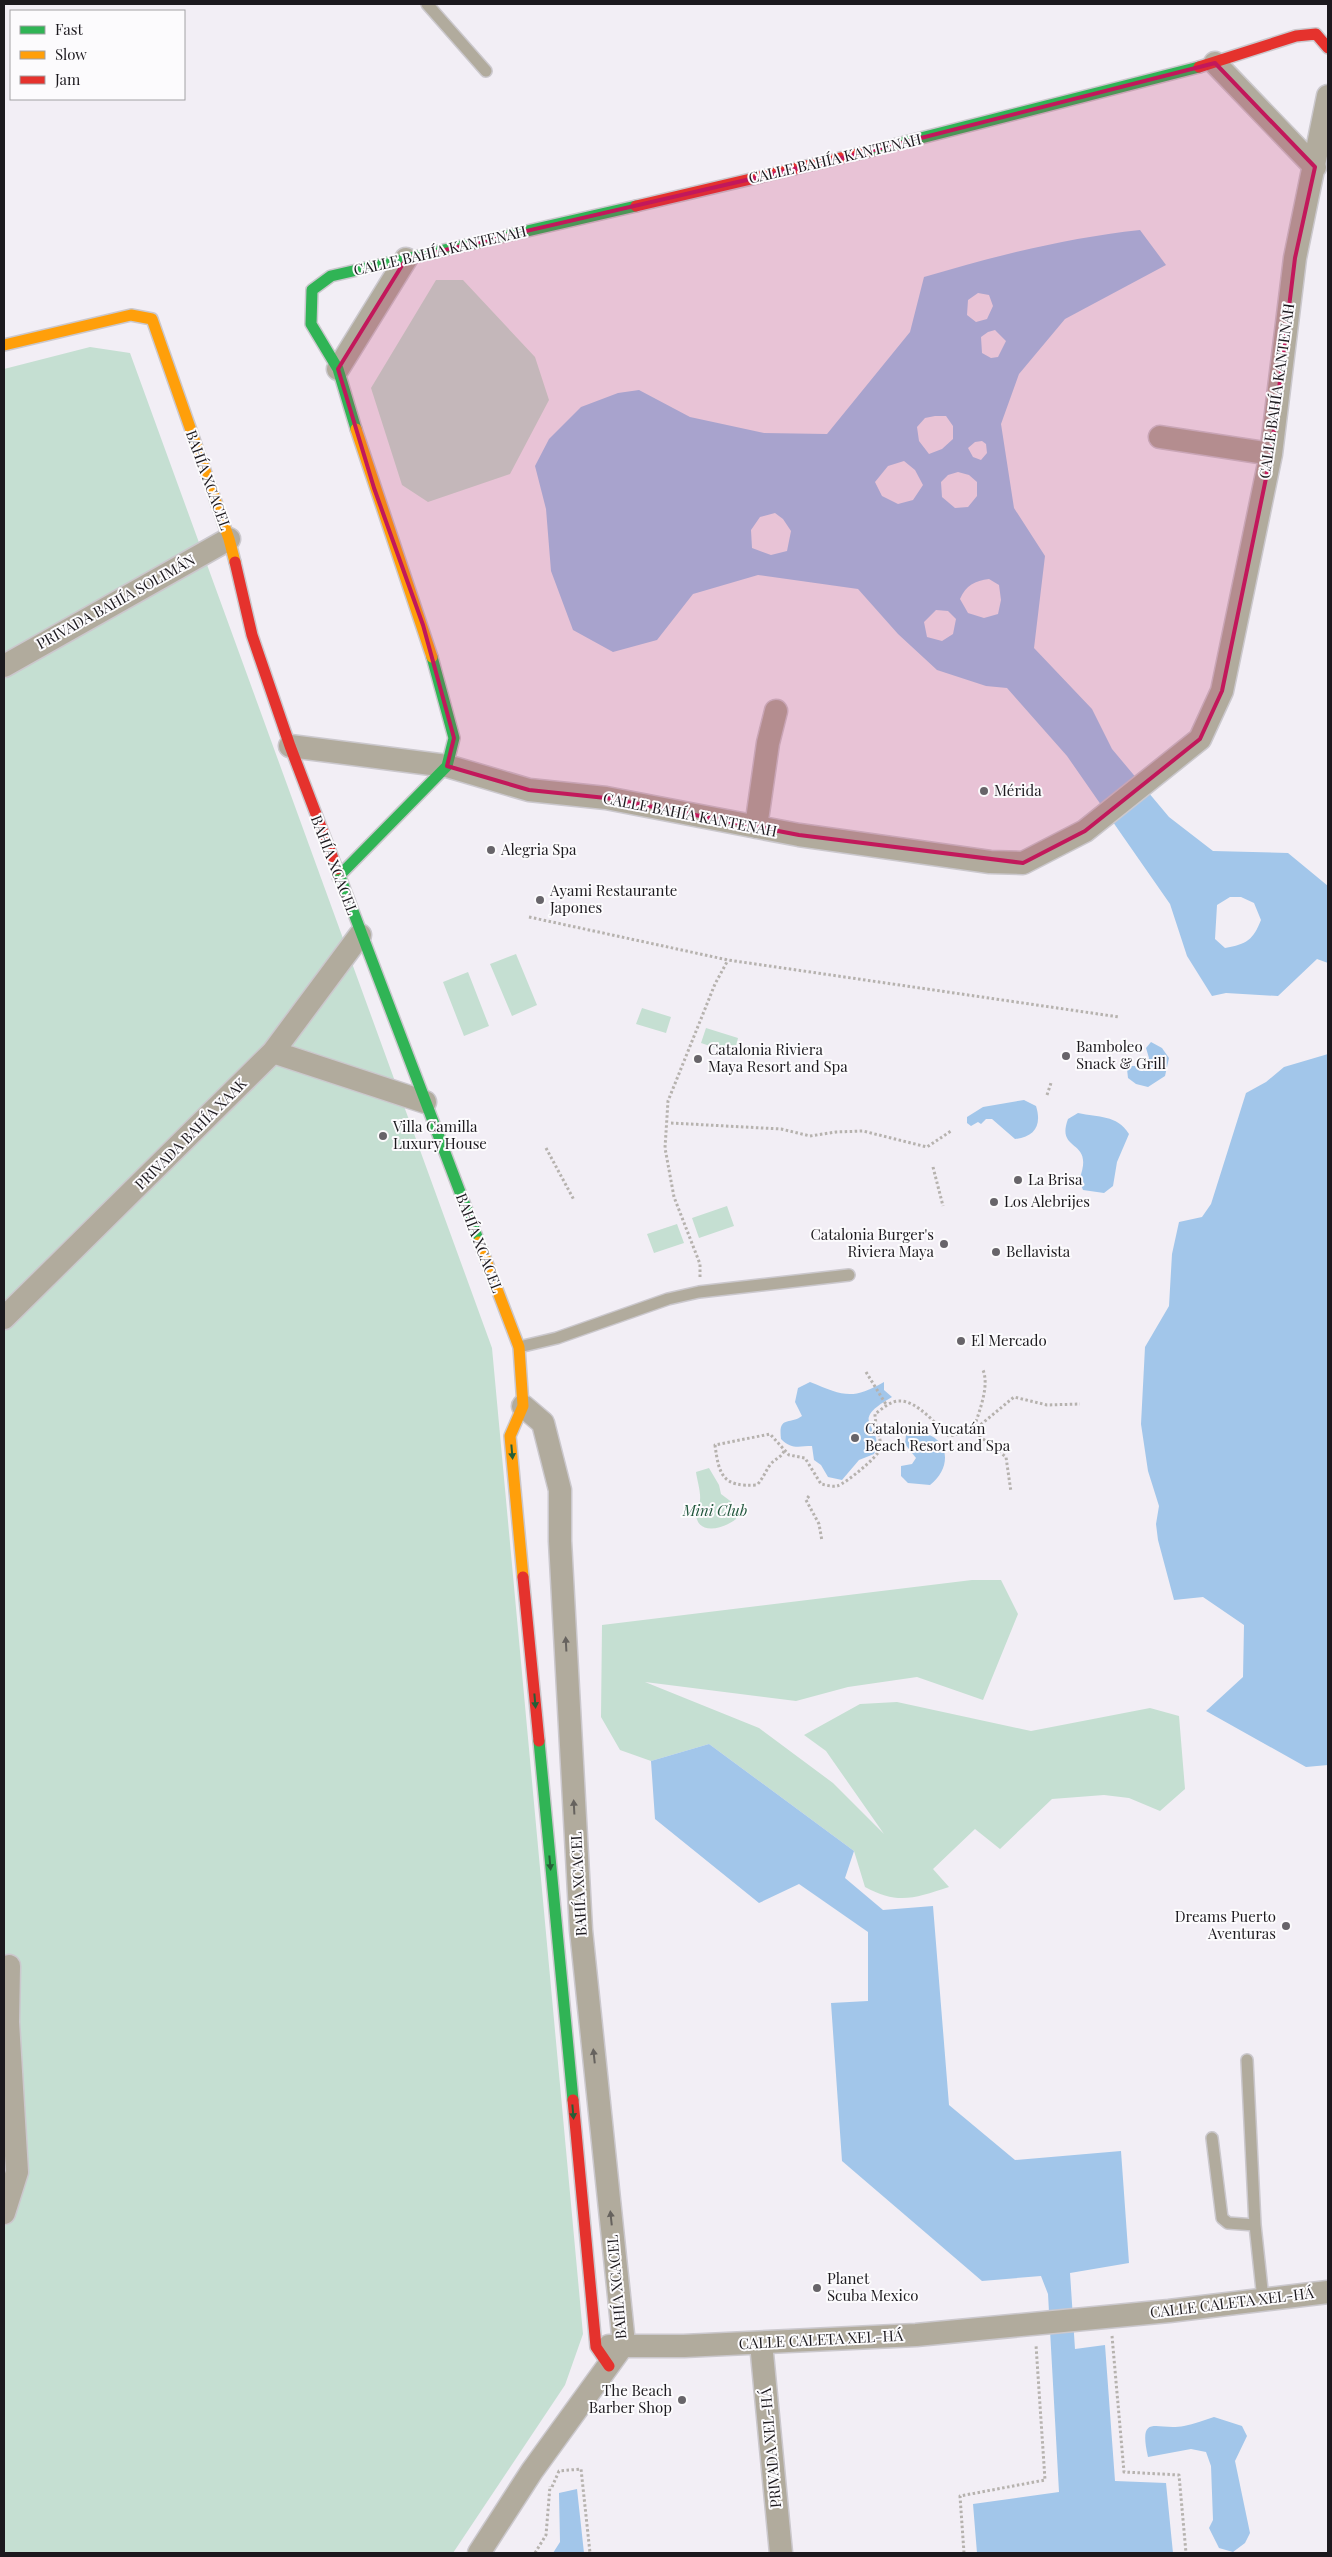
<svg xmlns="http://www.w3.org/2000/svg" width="1332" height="2557" font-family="'Playfair Display',serif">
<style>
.green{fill:#c5dfd2}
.water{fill:#a2c6ea;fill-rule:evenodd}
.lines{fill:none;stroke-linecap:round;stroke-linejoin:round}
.lane-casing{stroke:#cbc8cd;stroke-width:14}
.street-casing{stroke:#cbc8cd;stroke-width:25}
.fast-casing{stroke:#cbc8cd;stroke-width:14}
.slow-casing{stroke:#cbc8cd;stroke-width:14}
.jam-casing{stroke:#cbc8cd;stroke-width:14}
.path{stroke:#b6b2ae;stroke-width:3;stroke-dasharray:2.5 2.5;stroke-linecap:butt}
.lane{stroke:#b1ab9d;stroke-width:11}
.street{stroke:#b1ab9d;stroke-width:22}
.fast{stroke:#30b455;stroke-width:11}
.slow{stroke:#ff9f0a;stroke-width:11}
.jam{stroke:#e5322d;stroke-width:11}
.oneway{fill:#255f37}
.oneway2{fill:#66625e}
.marked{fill:#c2185b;fill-opacity:0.2;stroke:#c2185b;stroke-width:4;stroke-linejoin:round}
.poi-dot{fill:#676469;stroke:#fcfbfd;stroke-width:2}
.labels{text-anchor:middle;stroke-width:4;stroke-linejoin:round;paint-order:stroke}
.street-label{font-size:15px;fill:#1c191e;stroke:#fcfbfd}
.poi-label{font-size:15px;fill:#1c191e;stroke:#fcfbfd;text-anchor:start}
.park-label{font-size:15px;font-style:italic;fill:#21563c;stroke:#fcfbfd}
</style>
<rect width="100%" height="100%" fill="#f2eef5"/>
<path class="green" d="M436,280H463L535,357L549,400L510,474L428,502L402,485L371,388Z
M90,347L130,353L492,1348L583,2334L565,2385L453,2553H4V369Z
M516,954L537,1005L512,1016L490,964Z
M468,972L489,1026L464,1036L443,982Z
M642,1008L671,1017L666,1033L636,1024Z
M706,1028L738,1038L734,1054L701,1043Z
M727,1206L734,1226L699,1238L692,1218Z
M677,1224L684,1243L654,1253L647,1234Z
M709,1468L719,1485L721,1494L733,1503L736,1519C724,1529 695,1537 696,1511C697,1507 700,1504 700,1500C701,1492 697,1480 696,1472Z
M972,1580H1001L1018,1614L983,1700L917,1677L848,1687L796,1701L645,1682L759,1728L833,1783L884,1834L826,1751L804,1735L860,1704L897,1702L1031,1731L1150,1708L1179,1716L1185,1789L1160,1811L1129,1798L1104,1795L1052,1799L1000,1849L975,1829L933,1869L949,1887C915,1898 898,1905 865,1887L854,1851L709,1744L651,1761L620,1750L601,1717L602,1625Z"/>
<path class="water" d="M1140,230L1166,265L1065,319L1019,374L1001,424L1014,508L1045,556L1034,648L1092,709L1112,749L1169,817L1213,851L1288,853L1328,886V963L1317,959L1278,996L1226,993L1212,996L1187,956L1170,904L1067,756L1007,688L986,686L937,670L898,634L858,589L758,575L693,594L657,640L613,652L573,630L551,571L546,509L535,466L549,439L581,407L618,393L639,390L690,417L764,433L827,434L910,332L924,277C995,256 1066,238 1140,230ZM978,293L989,295L993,306L987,319L976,322L967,315L968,300ZM995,330L1006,341L998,357L991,358L982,353L981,337L988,332ZM935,416H946L953,426V439L942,449L929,454L919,441L917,427L925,418ZM982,441L986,444L987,453L981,460L973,457L968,448L975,442ZM904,461L915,470L923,485L913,500L898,504L882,496L875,482L888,466ZM958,472L969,475L977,482V496L968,507L955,508L942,497L941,482L948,475ZM775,513L783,519L791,531L787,551L771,555L752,548L751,530L760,517ZM989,579L999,585L1001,600L998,614L984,618L968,613L960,599C966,585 975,581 989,579ZM936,610L948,611L956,619L953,634L942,641L927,637L924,622ZM1230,897H1241L1254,903L1261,920C1253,940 1247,944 1225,948L1215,939L1217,905Z
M1151,1042L1162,1048L1169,1058L1165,1076L1148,1087L1136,1084L1128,1078L1127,1069L1130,1066H1139L1147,1063L1149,1058L1146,1048Z
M1328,1054V1765L1306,1767L1206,1711L1243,1677L1244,1625L1203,1597L1174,1600L1158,1540L1156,1524L1159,1506L1148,1471L1141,1424L1145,1347L1169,1306L1172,1254L1179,1222L1202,1217L1211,1204L1246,1093L1266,1082L1284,1067Z
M1024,1100L1036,1106C1042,1125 1035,1137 1015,1139L992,1119H986L981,1124L978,1122L971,1126L967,1123V1117L983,1107Z
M1078,1113C1099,1118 1116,1114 1129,1134L1117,1162L1113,1186L1104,1193L1083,1190L1079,1180C1096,1137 1055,1154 1068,1119Z
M810,1382C843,1395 851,1401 884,1382V1390L892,1397C844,1424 887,1425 874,1454L859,1460L842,1480L828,1477L821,1465L814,1460L812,1446C799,1446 792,1450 781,1439C778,1415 790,1425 802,1416L795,1402L798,1388Z
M918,1432C950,1436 953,1467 930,1485L908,1483L901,1476V1466L912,1464L916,1458L905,1444L906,1435Z
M709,1744L854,1851L845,1878L883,1910L933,1906L949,2105L1015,2160L1121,2151L1129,2263L1070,2273L1075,2349L1105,2345L1115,2481L1166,2483L1173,2553H977L973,2504L1059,2492L1048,2294L1041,2276L982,2281L842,2161L831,2003L868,2001V1932L799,1884L759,1903L655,1819L651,1761Z
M1214,2417L1242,2426L1247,2436L1235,2461L1250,2533L1245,2543L1233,2552L1219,2548L1209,2528L1213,2520L1211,2466L1206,2452L1191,2449L1148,2457C1138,2412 1156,2431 1184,2426C1194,2424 1204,2420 1214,2417Z
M577,2489L584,2553H553L560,2542L559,2493Z"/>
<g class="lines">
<defs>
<path id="lane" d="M427,4L486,71
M519,1347L557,1338L668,1299L699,1292L849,1275
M1247,2060L1255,2225
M1212,2138L1222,2218L1228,2223L1255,2225L1263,2299"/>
<path id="street" d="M1215,63L1315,167
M338,369L406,259
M1160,437L1271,454
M4,666L229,539
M290,746L447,766L529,790L606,798L799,835L990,862L1023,863L1085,831L1200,739L1222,691L1271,454L1295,258L1328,96
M756,827L768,743L776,711
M273,1052L425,1102
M4,1318L273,1052L360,935
M4,2213L17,2172L8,2022L9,1966
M761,2343L781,2553
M609,2346H684L916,2335L1169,2311L1328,2292
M479,2553L532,2471L624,2344L581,1930L560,1541V1490L543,1423L523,1406"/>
<path id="fast" d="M866,152L1199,67
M356,429L338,369L311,324L312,290L331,276L636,206
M337,869L479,1242
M338,877L447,766L454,738L432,657
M539,1741L573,2100"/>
<path id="slow" d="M4,345L131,315L152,319L229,539L235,562
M356,429L432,657
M479,1242L519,1347L523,1406L510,1436L523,1577"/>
<path id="jam" d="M1199,67L1296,36L1316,34L1328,48
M636,206L866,152
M235,562L252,635L290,746L337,869
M523,1577L539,1741
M573,2100L596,2347L609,2366"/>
</defs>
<use href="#lane" class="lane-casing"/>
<use href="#street" class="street-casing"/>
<use href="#fast" class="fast-casing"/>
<use href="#slow" class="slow-casing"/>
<use href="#jam" class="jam-casing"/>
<path class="path" d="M529,917L728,960L1119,1017
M1047,1095L1051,1083
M671,1123L781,1129L810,1136L836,1132L863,1131L927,1147L951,1131
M546,1148L574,1200
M933,1167L943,1206
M700,1277V1264L674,1197L665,1148L668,1101L715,984L728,960
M866,1372L887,1406
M973,1431L1014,1397L1047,1405L1080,1404
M973,1431C978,1414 990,1387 983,1370
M784,1451C781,1458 774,1459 770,1465C765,1472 764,1477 757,1485C723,1487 719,1476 715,1445L770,1434L789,1455L805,1458L821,1484C826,1485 832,1487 837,1486C845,1484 878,1457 880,1449C882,1437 875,1426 875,1414C882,1409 890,1401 899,1401C917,1400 936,1425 949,1436L973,1431L1006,1457L1011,1492
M809,1496L806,1500L819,1524L822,1541
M1112,2336L1124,2472L1179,2475L1186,2553
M552,2487L559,2471L581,2469L590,2553
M535,2553L546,2535L550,2486
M964,2553L960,2496L1045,2480L1036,2345"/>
<use href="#lane" class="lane"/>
<use href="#street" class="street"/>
<use href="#fast" class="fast"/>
<use href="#slow" class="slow"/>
<use href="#jam" class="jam"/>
</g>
<defs><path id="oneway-solid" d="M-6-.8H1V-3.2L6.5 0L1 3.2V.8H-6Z" transform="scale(1.25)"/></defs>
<g class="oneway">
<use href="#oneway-solid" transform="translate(512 1452) rotate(85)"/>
<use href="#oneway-solid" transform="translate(535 1701) rotate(85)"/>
<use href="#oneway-solid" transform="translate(550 1863) rotate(85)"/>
<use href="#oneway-solid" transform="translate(573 2112) rotate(85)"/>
</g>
<g class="oneway2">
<use href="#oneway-solid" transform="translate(566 1644) rotate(-93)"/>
<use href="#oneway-solid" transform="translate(574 1807) rotate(-93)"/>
<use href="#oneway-solid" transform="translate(594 2056) rotate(-96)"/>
<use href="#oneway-solid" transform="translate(611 2218) rotate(-96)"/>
</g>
<path class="marked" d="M1215,63L1315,167L1295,258L1271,454L1222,691L1200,739L1085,831L1023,863L799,835L606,798L529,790L447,766L454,738L423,625L374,488L338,369L406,259L854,155Z"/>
<g class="poi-dot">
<circle cx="984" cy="791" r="5"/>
<circle cx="491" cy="850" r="5"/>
<circle cx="540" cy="900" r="5"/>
<circle cx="1066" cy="1056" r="5"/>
<circle cx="698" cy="1059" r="5"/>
<circle cx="383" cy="1136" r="5"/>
<circle cx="1018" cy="1180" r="5"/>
<circle cx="994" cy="1202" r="5"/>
<circle cx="944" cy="1244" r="5"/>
<circle cx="996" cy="1252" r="5"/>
<circle cx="961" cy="1341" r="5"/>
<circle cx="855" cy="1438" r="5"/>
<circle cx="1286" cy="1926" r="5"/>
<circle cx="817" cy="2288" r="5"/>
<circle cx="682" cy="2400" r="5"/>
</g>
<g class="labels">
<g class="street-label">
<text transform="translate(835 159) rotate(-13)" y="5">CALLE BAHÍA KANTENAH</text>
<text transform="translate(440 251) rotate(-13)" y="5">CALLE BAHÍA KANTENAH</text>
<text transform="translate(1277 391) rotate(-82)" y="5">CALLE BAHÍA KANTENAH</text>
<text transform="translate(208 480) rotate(70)" y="5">BAHÍA XCACEL</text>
<text transform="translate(116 602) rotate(-29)" y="5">PRIVADA BAHÍA SOLIMÁN</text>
<text transform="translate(690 815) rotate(11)" y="5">CALLE BAHÍA KANTENAH</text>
<text transform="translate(334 865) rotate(69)" y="5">BAHÍA XCACEL</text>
<text transform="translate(191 1134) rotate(-45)" y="5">PRIVADA BAHÍA XAAK</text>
<text transform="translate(479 1243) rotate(69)" y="5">BAHÍA XCACEL</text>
<text transform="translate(579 1884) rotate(-93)" y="5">BAHÍA XCACEL</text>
<text transform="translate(617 2287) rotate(-95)" y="5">BAHÍA XCACEL</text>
<text transform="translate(1232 2303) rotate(-7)" y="5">CALLE CALETA XEL-HÁ</text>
<text transform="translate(821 2340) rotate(-3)" y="5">CALLE CALETA XEL-HÁ</text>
<text transform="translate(771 2448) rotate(-95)" y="5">PRIVADA XEL-HÁ</text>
</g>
<g class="poi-label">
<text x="994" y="796">Mérida</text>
<text x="501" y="855">Alegria Spa</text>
<text x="550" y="896">Ayami Restaurante<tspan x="550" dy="17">Japones</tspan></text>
<text x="1076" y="1052">Bamboleo<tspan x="1076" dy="17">Snack &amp; Grill</tspan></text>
<text x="708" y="1055">Catalonia Riviera<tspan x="708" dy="17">Maya Resort and Spa</tspan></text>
<text x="393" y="1132">Villa Camilla<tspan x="393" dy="17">Luxury House</tspan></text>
<text x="1028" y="1185">La Brisa</text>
<text x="1004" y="1207">Los Alebrijes</text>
<text x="934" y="1240" text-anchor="end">Catalonia Burger's<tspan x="934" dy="17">Riviera Maya</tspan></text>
<text x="1006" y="1257">Bellavista</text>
<text x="971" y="1346">El Mercado</text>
<text x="865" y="1434">Catalonia Yucatán<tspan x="865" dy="17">Beach Resort and Spa</tspan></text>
<text x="1276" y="1922" text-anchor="end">Dreams Puerto<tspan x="1276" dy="17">Aventuras</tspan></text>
<text x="827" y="2284">Planet<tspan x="827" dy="17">Scuba Mexico</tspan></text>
<text x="672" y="2396" text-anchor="end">The Beach<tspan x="672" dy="17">Barber Shop</tspan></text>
</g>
<g class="park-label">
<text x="715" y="1516">Mini Club</text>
</g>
</g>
<rect width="1332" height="2557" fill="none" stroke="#1c191e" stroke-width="10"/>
<rect x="10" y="10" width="175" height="90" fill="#fcfbfd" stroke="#a2a1a4"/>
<rect x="20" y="26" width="25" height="8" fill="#30b455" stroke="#a2a1a4"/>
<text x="55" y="35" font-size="15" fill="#1c191e">Fast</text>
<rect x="20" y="51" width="25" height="8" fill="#ff9f0a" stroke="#a2a1a4"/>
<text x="55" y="60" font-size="15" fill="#1c191e">Slow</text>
<rect x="20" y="76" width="25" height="8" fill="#e5322d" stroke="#a2a1a4"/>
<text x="55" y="85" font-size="15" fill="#1c191e">Jam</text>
</svg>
